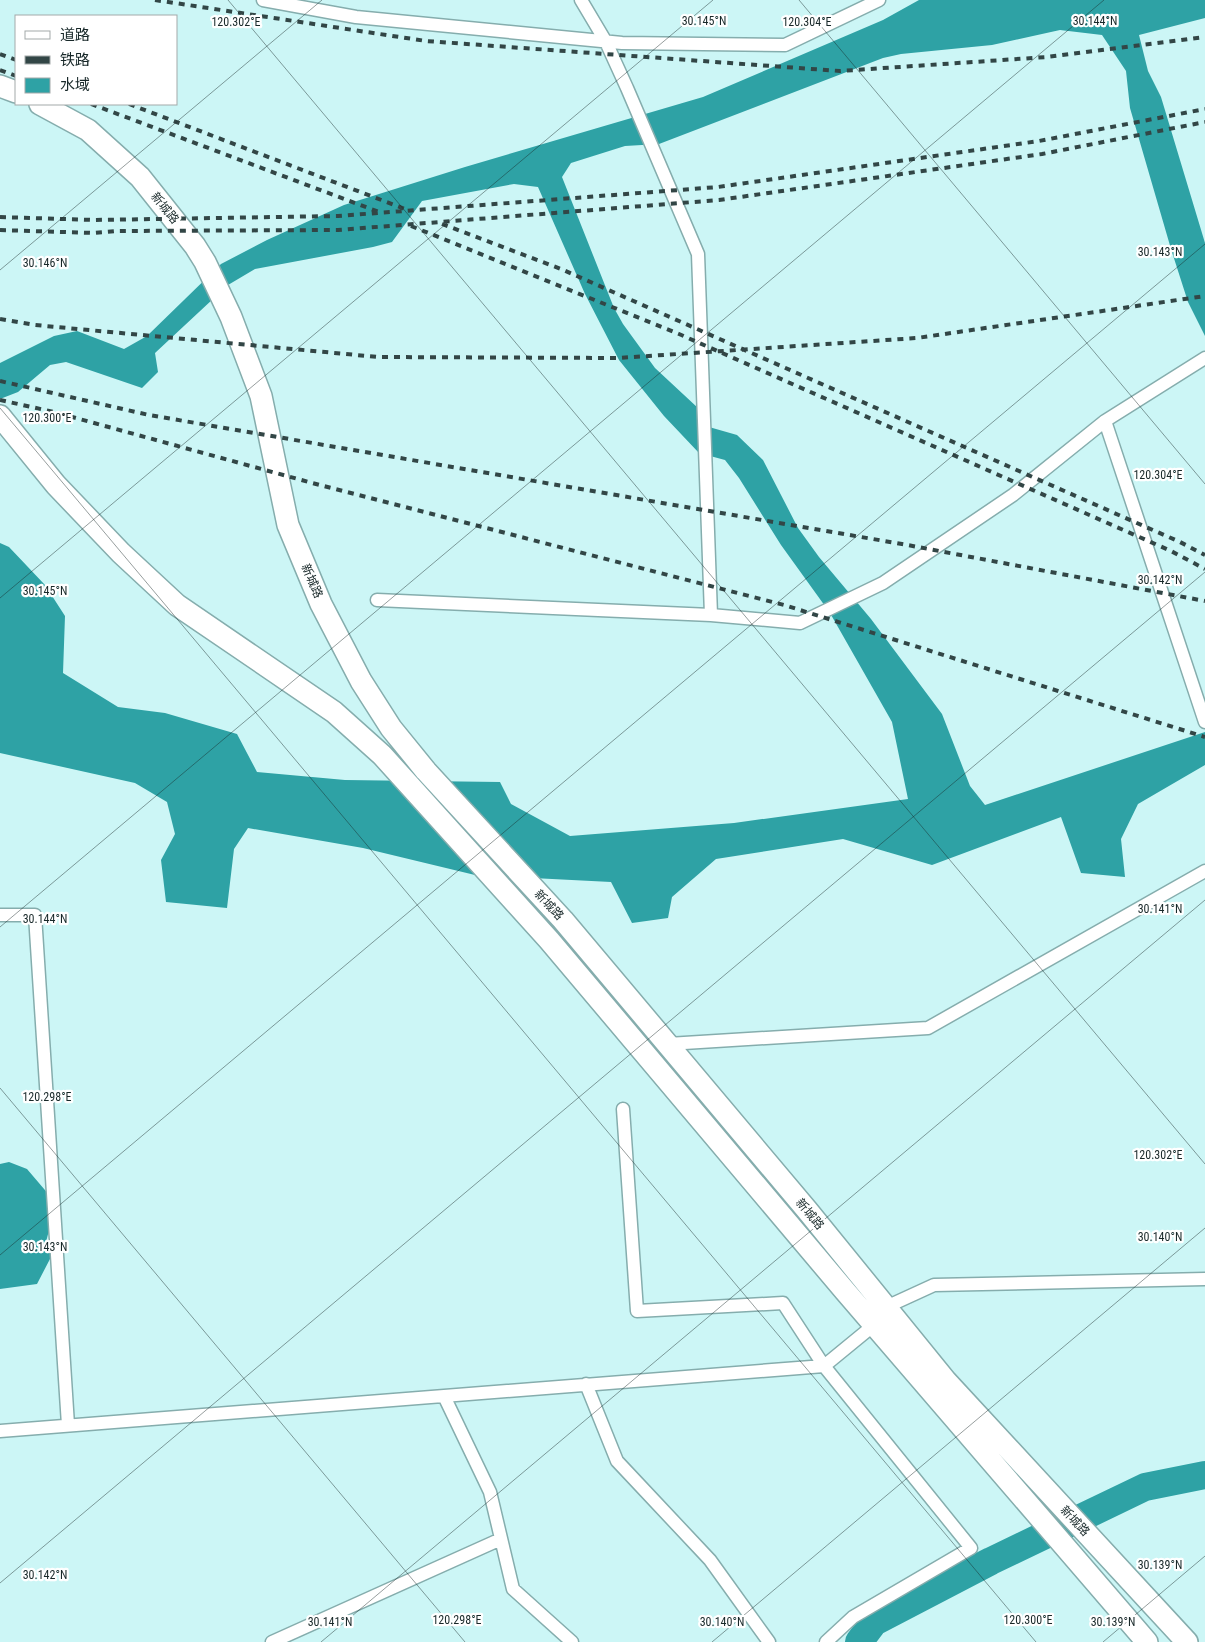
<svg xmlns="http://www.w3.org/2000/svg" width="1205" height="1642" font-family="'Roboto Condensed','Noto Sans SC',sans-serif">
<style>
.water{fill:#2ea2a5}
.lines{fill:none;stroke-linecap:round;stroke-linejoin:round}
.river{stroke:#2ea2a5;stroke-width:28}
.minor-casing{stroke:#85adad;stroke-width:15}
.primary-casing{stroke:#85adad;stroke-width:24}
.minor{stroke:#fff;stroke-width:12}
.primary{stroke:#fff;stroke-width:21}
.rail{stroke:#324646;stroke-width:4;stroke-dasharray:6 6;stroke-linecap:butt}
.ticks{fill:none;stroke:#182829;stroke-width:1;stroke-opacity:0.45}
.labels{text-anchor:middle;stroke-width:4.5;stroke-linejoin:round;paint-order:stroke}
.street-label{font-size:12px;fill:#182829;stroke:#fff}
.ticks-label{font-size:12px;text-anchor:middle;fill:#182829;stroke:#fff;stroke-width:4.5;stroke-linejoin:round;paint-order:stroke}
</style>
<rect width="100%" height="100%" fill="#ccf6f6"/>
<path class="water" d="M919,0H1205V18L1139,35L1148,71L1161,97L1205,243V336L1188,302L1171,249L1130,108L1126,71L1102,35L1060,30L992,45L901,54L883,58L659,144L625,146L571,163L562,177L614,308L623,324L655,368L698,408L709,427L737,435L763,460L798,528L819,557L871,619L942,714L970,786L985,805L1205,732V765L1138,804L1121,839L1125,877L1081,873L1061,817L932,865L843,839L716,859L672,897L668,918L632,923L611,882L475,875L363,848L248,828L234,849L227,908L166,902L161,860L175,834L167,802L135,783L0,753V543L9,547L45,585L65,616L63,673L118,707L165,713L237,734L257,772L345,780L500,782L511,804L570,836L734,823L908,799L892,722L830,613L781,545L739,478L725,460L699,453L664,416L619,360L585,294L538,187L514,184L422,201L392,242L373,247L255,269L228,285L155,353L158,372L142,388L66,362L50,365L18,392L0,399V363L54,336L77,331L124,349L147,336L221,264L267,240L344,205L465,167L703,97L883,20Z
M9,1162L27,1169L56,1203L46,1242L51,1257L37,1284L0,1289V1164Z"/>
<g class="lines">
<path class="river" d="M859,1642L874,1622L991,1561L1145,1487L1205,1475"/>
<defs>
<path id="minor" d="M263,0L356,17L622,43L785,45L879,0
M1205,358L1105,421L1205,722
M377,600L711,615L698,254L627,88L606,42L581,0
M711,615L800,623L883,583L1013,495L1105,421
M0,915H35L68,1425
M668,1044L928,1028L1205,871
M623,1109L637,1311L783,1303L824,1366L971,1548L853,1617L826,1642
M886,1307L934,1285L1205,1279
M586,1384L617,1461L710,1560L769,1642
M444,1396L490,1492L513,1589L572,1642
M0,1431L824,1366L874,1325
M272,1642L501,1539"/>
<path id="primary" d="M0,86L16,92
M40,104L88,130L140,177L195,246L205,262L231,317L261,396L288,525L321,604L361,681L391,728L426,771L563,920L807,1210L946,1381L1187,1642
M0,416L56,485L121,553L177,605L334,712L382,755L549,940L845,1291L1147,1642"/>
</defs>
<use href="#minor" class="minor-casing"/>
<use href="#primary" class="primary-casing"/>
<use href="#minor" class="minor"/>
<use href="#primary" class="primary"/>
<path class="rail" d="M155,0L426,41L840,71L1047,57L1205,37
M0,54L16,60
M0,70L16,76
M91,104L379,212
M129,104L405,209
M0,217L94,220L338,216L718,187L1039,141L1205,109
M442,224L561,269L1180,542L1205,555
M411,226L679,334L1171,551L1205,569
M0,230L94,233L117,231L338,230L719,200L1042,154L1205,122
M0,319L35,325L378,357L618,358L917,338L1205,296
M0,381L149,415L902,544L1205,601
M0,400L54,412L316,484L784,605L1205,737"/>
</g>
<path class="ticks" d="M228,0L1205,1164M799,0L1205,484M0,270L322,0M0,408L1036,1642M0,598L713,0M0,927L1104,0M0,1088L465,1642M0,1255L1205,244M0,1583L1205,572M321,1642L1205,900M712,1642L1205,1228M1103,1642L1205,1556"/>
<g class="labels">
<g class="street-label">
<text transform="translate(165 208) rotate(51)" y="4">新城路</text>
<text transform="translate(312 581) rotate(67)" y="4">新城路</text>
<text transform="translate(549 905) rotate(47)" y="4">新城路</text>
<text transform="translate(810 1214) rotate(50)" y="4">新城路</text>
<text transform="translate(1075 1521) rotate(47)" y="4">新城路</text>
</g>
</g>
<g class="ticks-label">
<text x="704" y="25">30.145°N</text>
<text x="1095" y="25">30.144°N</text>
<text x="236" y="26">120.302°E</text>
<text x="807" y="26">120.304°E</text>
<text x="1160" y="256">30.143°N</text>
<text x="45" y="267">30.146°N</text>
<text x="47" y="422">120.300°E</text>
<text x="1158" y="479">120.304°E</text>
<text x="1160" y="584">30.142°N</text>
<text x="45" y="595">30.145°N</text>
<text x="1160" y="913">30.141°N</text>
<text x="45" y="923">30.144°N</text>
<text x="47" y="1101">120.298°E</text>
<text x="1158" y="1159">120.302°E</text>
<text x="1160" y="1241">30.140°N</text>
<text x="45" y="1251">30.143°N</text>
<text x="1160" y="1569">30.139°N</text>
<text x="45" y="1579">30.142°N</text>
<text x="457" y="1624">120.298°E</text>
<text x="1028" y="1624">120.300°E</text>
<text x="330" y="1626">30.141°N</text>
<text x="722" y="1626">30.140°N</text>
<text x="1113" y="1626">30.139°N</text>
</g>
<rect x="15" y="15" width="162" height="90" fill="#ffffff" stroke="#a3a9a9"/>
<rect x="25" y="31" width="25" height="8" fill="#ffffff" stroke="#a3a9a9"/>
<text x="60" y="40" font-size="15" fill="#182829">道路</text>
<rect x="25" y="56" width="25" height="8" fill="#324646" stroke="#a3a9a9"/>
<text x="60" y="65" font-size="15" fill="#182829">铁路</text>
<rect x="25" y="78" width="25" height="15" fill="#2ea2a5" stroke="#a3a9a9"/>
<text x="60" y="90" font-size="15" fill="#182829">水域</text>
</svg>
